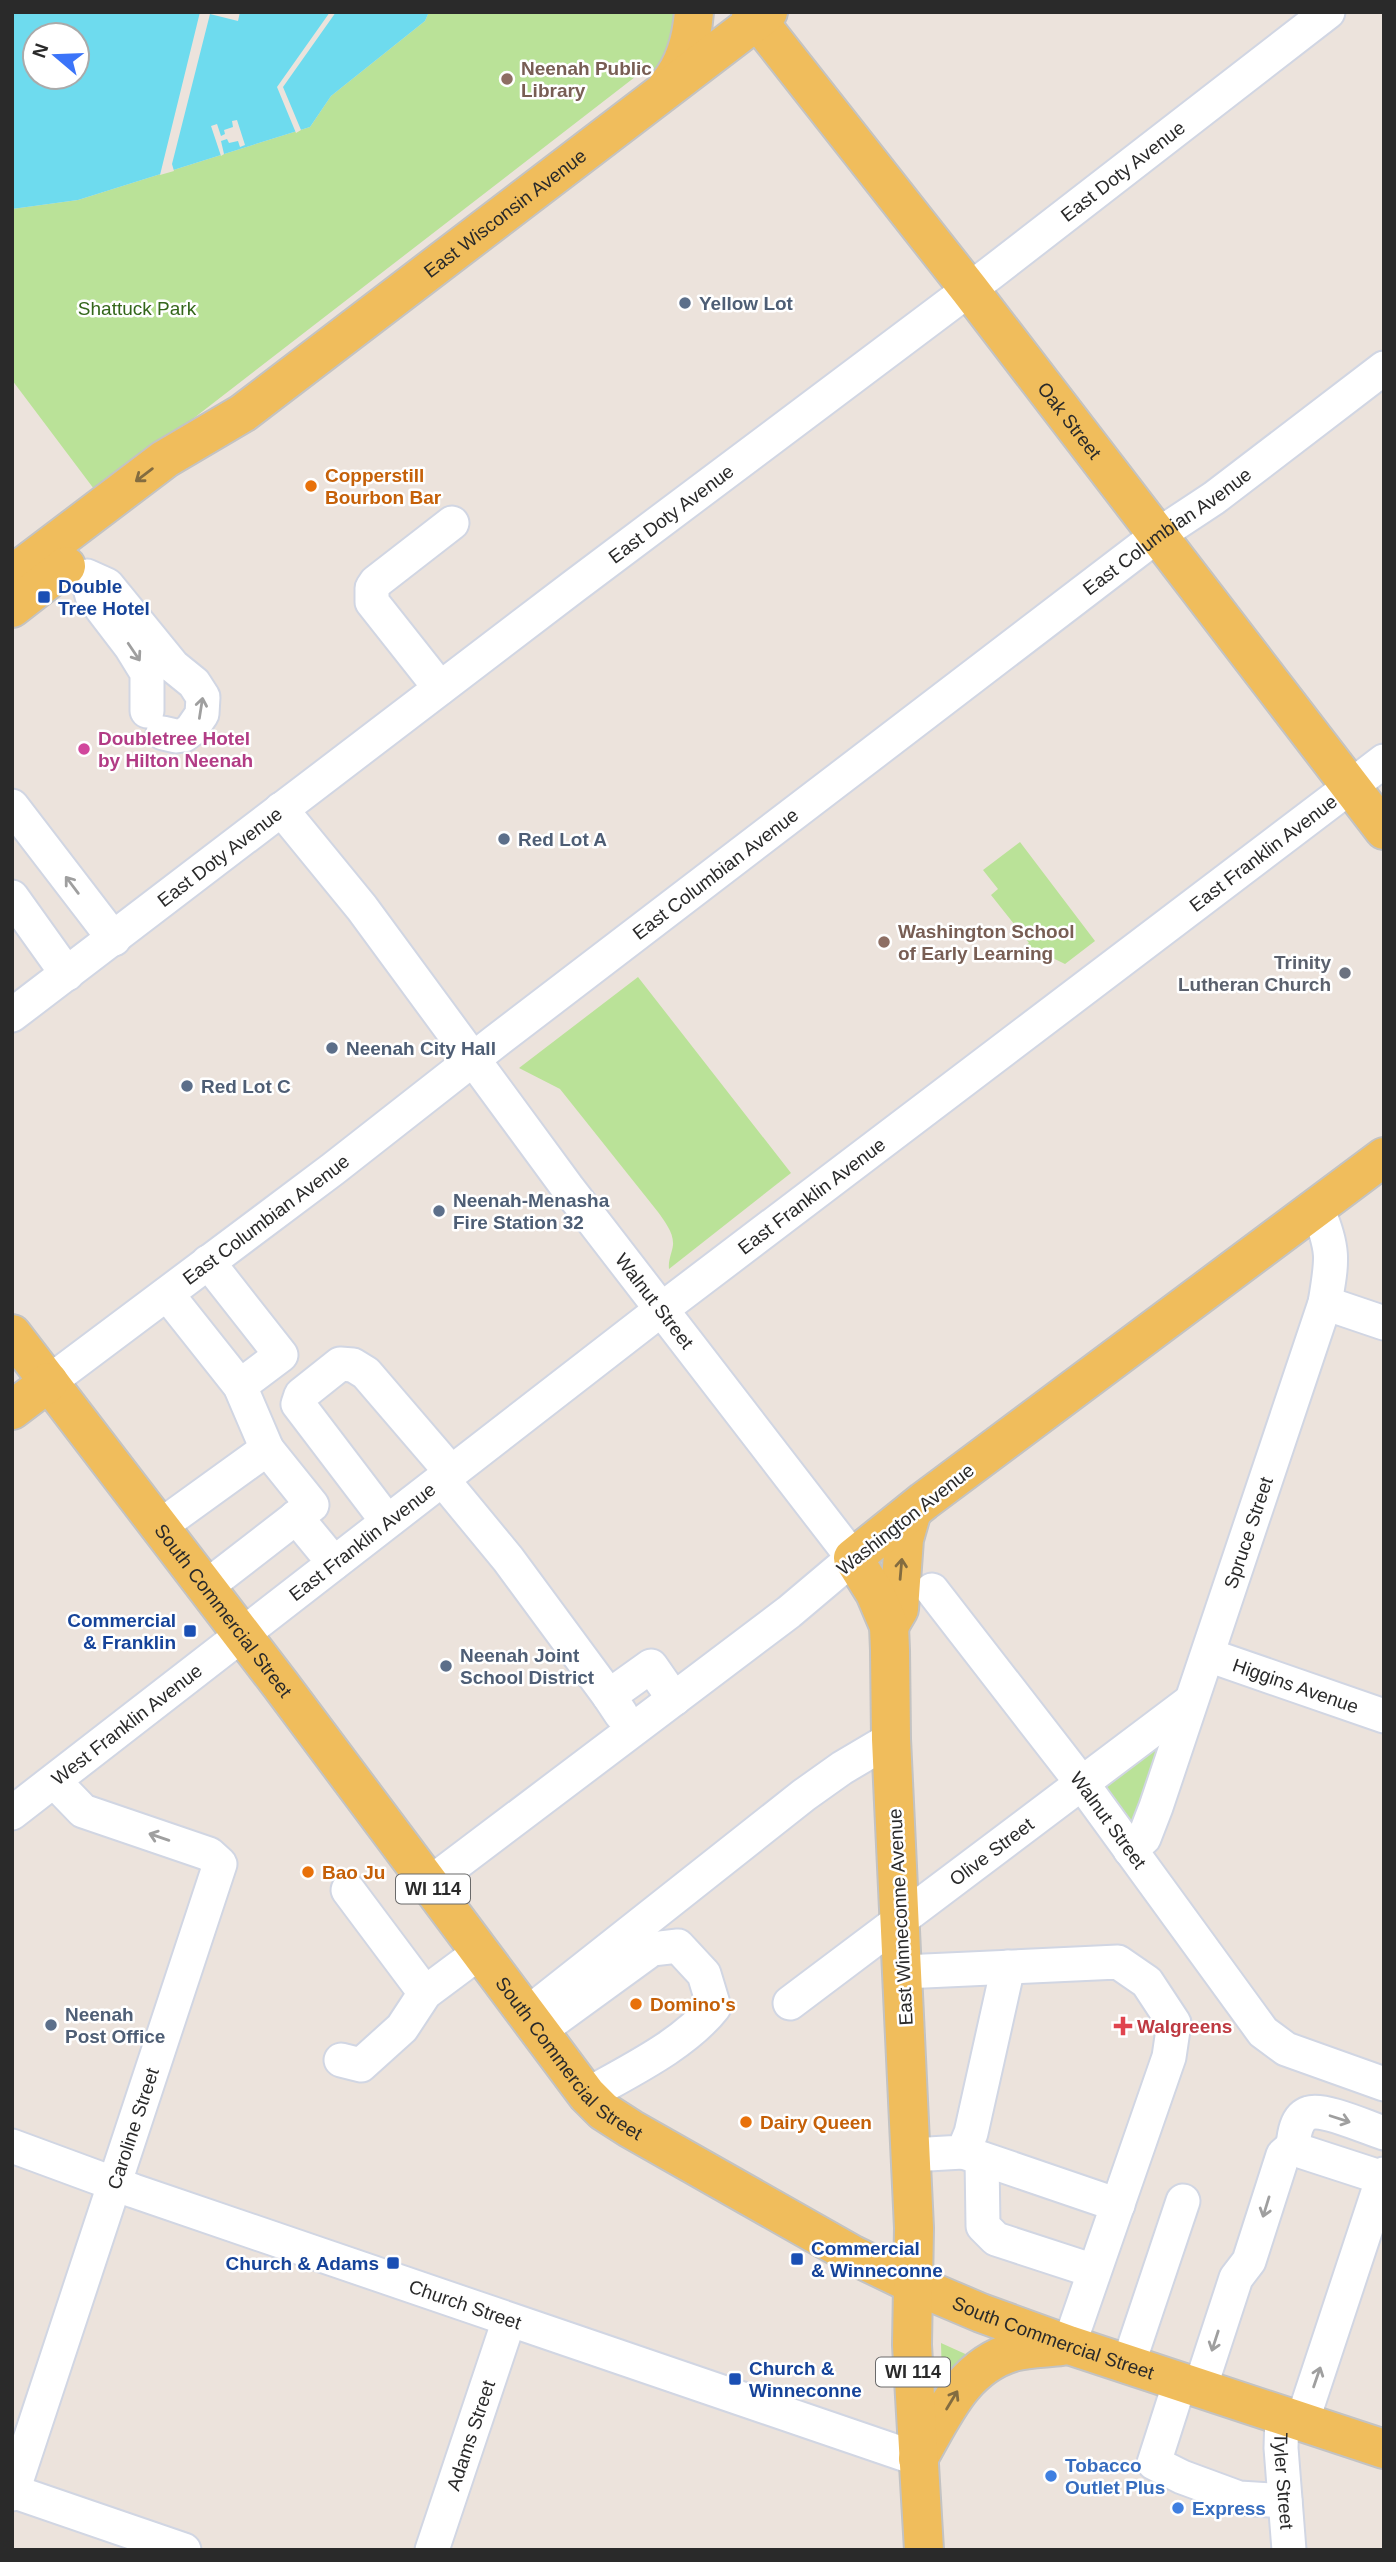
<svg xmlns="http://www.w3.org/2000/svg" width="1396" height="2562" font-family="Arial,sans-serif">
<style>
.green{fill:#bae298}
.water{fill:#6edbee;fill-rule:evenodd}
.pier{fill:#ece3dc}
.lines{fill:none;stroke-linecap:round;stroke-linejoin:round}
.minor-casing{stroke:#d1d6e3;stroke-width:37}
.major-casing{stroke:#c3c3c3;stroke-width:42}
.minor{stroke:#fff;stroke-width:33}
.major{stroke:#f0bd5c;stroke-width:38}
.oneway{stroke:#836c40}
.oneway2{stroke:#9f9f9f}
.education-dot{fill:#8d6e63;stroke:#fff;stroke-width:2.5}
.service-dot{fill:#5c6f8a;stroke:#fff;stroke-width:2.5}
.food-dot{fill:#e8710a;stroke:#fff;stroke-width:2.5}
.transit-dot{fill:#1a4fb4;stroke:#fff;stroke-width:2.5}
.hotel-dot{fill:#d1479c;stroke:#fff;stroke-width:2.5}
.worship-dot{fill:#6b7280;stroke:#fff;stroke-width:2.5}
.health-dot{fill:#e0444e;stroke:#fff;stroke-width:2.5}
.shop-dot{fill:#3f7fe0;stroke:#fff;stroke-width:2.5}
.labels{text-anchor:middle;stroke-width:5;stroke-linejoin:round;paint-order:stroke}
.shield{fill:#fff;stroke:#6a6a6a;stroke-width:2}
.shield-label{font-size:18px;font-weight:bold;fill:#2a2a2a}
.education-label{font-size:19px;font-weight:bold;fill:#785e54;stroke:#fff;text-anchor:start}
.street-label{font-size:19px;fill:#2a2a2a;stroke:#fff}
.service-label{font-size:19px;font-weight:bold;fill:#4e5e75;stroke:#fff;text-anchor:start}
.park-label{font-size:19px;fill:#33661a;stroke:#fff}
.food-label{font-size:19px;font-weight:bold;fill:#c56008;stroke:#fff;text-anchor:start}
.transit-label{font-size:19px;font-weight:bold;fill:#164399;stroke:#fff;text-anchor:start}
.hotel-label{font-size:19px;font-weight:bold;fill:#b23c85;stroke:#fff;text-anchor:start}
.worship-label{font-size:19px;font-weight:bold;fill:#5b616d;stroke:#fff;text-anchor:end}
.health-label{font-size:19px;font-weight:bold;fill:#be3a42;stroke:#fff;text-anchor:start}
.shop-label{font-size:19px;font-weight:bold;fill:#366cbe;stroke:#fff;text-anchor:start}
</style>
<rect width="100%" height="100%" fill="#ece3dc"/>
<path class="green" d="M429,12H675L681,30L656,74L642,73L635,77L97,493L12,380V209L78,200L310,127L331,96L425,21Z
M1020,842L1095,941L1065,964L1026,945L1029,943L991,895L998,889L983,870Z
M638,977L791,1173L669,1269C668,1260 672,1253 673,1245C674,1233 665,1222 658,1212L560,1089L519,1068Z
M1157,1746L1159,1748L1134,1822L1131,1824L1102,1785Z
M941,2343L972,2357L942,2382Z"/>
<path class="water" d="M12,12H429L425,21L331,96L310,127L78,200L12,209ZM35,35H77V77H35Z"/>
<path class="pier" d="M200,12H240L238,21L210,14L172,164L174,171L160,175Z
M330,12H336L283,87L301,130L296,133L277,87Z
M237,120L245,145L240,147L238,141L229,143L227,139L221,141L224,154L221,156L211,126L217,124L221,136L225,134L224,130L233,127L232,121Z"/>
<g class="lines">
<defs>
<g id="minor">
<path d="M440,688L372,602V588L376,582L452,523"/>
<path d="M147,711V673L131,647L92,596L87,576L107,585L173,666L194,683L203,697L202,714L191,730L184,735L176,736L163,733"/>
<path d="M12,806L114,939"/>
<path id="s1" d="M281,809L362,908L567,1187L853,1558L789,1612L429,1884"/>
<path d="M12,897L67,974"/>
<path id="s2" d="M12,1015L573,587L991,273L1328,12"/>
<path d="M208,1262L281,1355L240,1386"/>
<path d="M167,1294L240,1386L267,1449"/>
<path d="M1325,1303L1384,1323"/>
<path id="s3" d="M49,1382L333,1169L495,1042L1158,535L1214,498L1384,368"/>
<path d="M442,1479L508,1559L609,1696"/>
<path d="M296,1517L334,1563"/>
<path d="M387,1521L298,1404L301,1395L340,1364L353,1365L366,1373L451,1472"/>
<path d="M159,1527L267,1449L312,1505L206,1587"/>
<path id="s4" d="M932,1590L1081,1782L1263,2032L1286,2049L1384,2084"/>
<path id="s5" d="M1208,1655L1384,1716"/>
<path d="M621,1714L609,1696L651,1666L674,1699"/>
<path id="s6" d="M12,1813L662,1309L1384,761"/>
<path id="s7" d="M1130,1850L1144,1838L1156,1807L1325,1303C1333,1257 1334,1251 1317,1207"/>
<path d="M348,1890L425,1993"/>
<path d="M903,1972L1118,1962L1147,1982L1174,2023L1169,2057L1069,2345"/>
<path id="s8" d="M790,2003L1191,1701"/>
<path d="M527,2014L804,1795L842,1768L891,1739"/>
<path d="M546,2026L652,1949L678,1946L704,1974L714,2007C684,2045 629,2071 587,2095"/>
<path d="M341,2060L361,2065L402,2028L425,1993L480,1952"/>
<path id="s9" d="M12,2146L134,2191L918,2459"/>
<path d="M963,2152L1118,2205"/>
<path d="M911,2155L963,2152L971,2133L1008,1967"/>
<path d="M982,2159L983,2226L996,2239L1094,2271"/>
<path d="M1383,2178L1303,2152L1293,2146C1294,2135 1296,2117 1309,2113C1324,2108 1368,2128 1384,2133"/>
<path d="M1128,2365L1183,2201"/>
<path d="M1180,2382L1154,2463L1182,2477L1239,2498L1285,2501"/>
<path d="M1200,2388L1236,2278L1249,2261L1283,2155L1293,2146"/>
<path id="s10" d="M1282,2415L1281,2448L1289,2550"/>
<path d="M1302,2422L1384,2174"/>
<path d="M12,2491L184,2550"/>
<path id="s11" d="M12,2494L220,1864L209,1854L83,1811L54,1781"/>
<path id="s12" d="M432,2550L509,2320"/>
</g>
<g id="major">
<path id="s13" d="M751,12L969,289L1384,830"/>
<path d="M668,85C685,65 692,38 694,12"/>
<path id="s14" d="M12,575L165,459L243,413L768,12"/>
<path d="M12,608L66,566"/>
<path id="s15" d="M12,1334L280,1684L587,2095L603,2111L631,2129L853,2255L915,2285L981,2313L1069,2345L1384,2449"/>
<path d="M12,1410L49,1382"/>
<path d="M889,1626L899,1609L904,1539L912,1511"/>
<path d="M918,2459C943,2416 962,2367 1013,2352C1029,2348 1046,2348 1062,2346"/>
<path d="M924,2550L912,2345L914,2228L891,1739L890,1650L889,1626L875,1593L853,1558L924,1501L1384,1157"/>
</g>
</defs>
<use href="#minor" class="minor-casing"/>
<use href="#major" class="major-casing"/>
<use href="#minor" class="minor"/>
<use href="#major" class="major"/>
</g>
<defs><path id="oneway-shaft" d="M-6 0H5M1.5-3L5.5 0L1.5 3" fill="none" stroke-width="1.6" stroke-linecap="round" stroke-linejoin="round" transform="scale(1.75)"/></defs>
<g class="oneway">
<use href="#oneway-shaft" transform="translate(144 475) rotate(143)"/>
<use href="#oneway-shaft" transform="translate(901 1569) rotate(-85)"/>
<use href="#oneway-shaft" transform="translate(952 2400) rotate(-59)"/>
</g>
<g class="oneway2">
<use href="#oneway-shaft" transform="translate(134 652) rotate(56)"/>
<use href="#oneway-shaft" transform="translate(201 708) rotate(-81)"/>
<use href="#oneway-shaft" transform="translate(72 885) rotate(-127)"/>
<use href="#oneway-shaft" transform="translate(159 1837) rotate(-161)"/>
<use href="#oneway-shaft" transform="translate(1340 2119) rotate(18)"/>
<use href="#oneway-shaft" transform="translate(1266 2207) rotate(107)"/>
<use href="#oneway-shaft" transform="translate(1215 2341) rotate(108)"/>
<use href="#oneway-shaft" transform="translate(1317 2377) rotate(-71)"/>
</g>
<g class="education-dot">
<circle cx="507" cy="79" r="7"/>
<circle cx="884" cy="942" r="7"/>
</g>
<g class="service-dot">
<circle cx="685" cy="303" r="7"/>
<circle cx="504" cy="839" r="7"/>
<circle cx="332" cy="1048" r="7"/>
<circle cx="187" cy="1086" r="7"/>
<circle cx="439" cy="1211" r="7"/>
<circle cx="446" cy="1666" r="7"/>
<circle cx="51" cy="2025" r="7"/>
</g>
<g class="food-dot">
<circle cx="311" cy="486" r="7"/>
<circle cx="308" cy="1872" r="7"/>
<circle cx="636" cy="2004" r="7"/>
<circle cx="746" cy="2122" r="7"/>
</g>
<g class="transit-dot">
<rect x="37" y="590" width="14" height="14" rx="3.5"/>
<rect x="183" y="1624" width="14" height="14" rx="3.5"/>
<rect x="790" y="2252" width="14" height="14" rx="3.5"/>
<rect x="386" y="2256" width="14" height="14" rx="3.5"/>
<rect x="728" y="2372" width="14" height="14" rx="3.5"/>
</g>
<circle class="hotel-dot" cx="84" cy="749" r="7"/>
<circle class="worship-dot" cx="1345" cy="973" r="7"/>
<path class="health-dot" d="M1119.5 2015.5h7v7h7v7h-7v7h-7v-7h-7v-7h7z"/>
<g class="shop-dot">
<circle cx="1051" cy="2476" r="7"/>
<circle cx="1178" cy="2508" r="7"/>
</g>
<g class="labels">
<g class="shield">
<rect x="396" y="1874.5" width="74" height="29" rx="5"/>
<rect x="876" y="2357.5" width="74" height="29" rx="5"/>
</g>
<g class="shield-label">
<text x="433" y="1895">WI 114</text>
<text x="913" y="2378">WI 114</text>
</g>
<g class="education-label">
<text x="521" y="75">Neenah Public<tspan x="521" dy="22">Library</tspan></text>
<text x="898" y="938">Washington School<tspan x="898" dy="22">of Early Learning</tspan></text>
</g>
<g class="street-label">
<text dy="7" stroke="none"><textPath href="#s2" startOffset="1395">East Doty Avenue</textPath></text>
<text dy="7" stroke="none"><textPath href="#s14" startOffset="612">East Wisconsin Avenue</textPath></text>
<text dy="7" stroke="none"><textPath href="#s13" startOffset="518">Oak Street</textPath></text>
<text dy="7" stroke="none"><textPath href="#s2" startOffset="828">East Doty Avenue</textPath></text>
<text dy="7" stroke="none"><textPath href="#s3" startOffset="1405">East Columbian Avenue</textPath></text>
<text dy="7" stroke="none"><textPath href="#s6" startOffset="1577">East Franklin Avenue</textPath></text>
<text dy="7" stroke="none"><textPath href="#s2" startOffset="261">East Doty Avenue</textPath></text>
<text dy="7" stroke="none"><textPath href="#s3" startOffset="838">East Columbian Avenue</textPath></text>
<text dy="7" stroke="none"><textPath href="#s6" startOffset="1010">East Franklin Avenue</textPath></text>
<text dy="7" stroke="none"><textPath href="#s3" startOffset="271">East Columbian Avenue</textPath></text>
<text dy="7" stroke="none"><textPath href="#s1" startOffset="618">Walnut Street</textPath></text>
<text transform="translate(905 1519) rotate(-38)" y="7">Washington Avenue</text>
<text dy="7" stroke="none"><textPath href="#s7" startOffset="341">Spruce Street</textPath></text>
<text dy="7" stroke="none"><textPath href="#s6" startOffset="443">East Franklin Avenue</textPath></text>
<text dy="7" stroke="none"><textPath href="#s15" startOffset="348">South Commercial Street</textPath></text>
<text dy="7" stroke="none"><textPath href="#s5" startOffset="93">Higgins Avenue</textPath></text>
<text dy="7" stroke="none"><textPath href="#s6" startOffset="145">West Franklin Avenue</textPath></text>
<text dy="7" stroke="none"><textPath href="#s4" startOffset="290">Walnut Street</textPath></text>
<text dy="7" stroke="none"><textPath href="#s8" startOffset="252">Olive Street</textPath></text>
<text transform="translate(900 1917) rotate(-93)" y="7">East Winneconne Avenue</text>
<text dy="7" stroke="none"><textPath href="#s15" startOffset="915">South Commercial Street</textPath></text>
<text dy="7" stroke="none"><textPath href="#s11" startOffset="385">Caroline Street</textPath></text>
<text dy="7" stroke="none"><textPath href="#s9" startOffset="480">Church Street</textPath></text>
<text dy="7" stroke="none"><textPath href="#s15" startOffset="1482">South Commercial Street</textPath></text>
<text dy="7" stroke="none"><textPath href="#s12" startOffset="121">Adams Street</textPath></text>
<text dy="7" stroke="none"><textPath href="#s10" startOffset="66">Tyler Street</textPath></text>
</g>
<g class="service-label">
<text x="699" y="310">Yellow Lot</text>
<text x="518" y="846">Red Lot A</text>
<text x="346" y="1055">Neenah City Hall</text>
<text x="201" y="1093">Red Lot C</text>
<text x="453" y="1207">Neenah-Menasha<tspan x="453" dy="22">Fire Station 32</tspan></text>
<text x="460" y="1662">Neenah Joint<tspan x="460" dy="22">School District</tspan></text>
<text x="65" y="2021">Neenah<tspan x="65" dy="22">Post Office</tspan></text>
</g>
<g class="park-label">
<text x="137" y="315">Shattuck Park</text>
</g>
<g class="food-label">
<text x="325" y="482">Copperstill<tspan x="325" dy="22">Bourbon Bar</tspan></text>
<text x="322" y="1879">Bao Ju</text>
<text x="650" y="2011">Domino's</text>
<text x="760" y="2129">Dairy Queen</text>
</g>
<g class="transit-label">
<text x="58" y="593">Double<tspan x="58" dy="22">Tree Hotel</tspan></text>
<text x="176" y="1627" text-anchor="end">Commercial<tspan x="176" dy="22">&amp; Franklin</tspan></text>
<text x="811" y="2255">Commercial<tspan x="811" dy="22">&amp; Winneconne</tspan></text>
<text x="379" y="2270" text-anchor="end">Church &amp; Adams</text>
<text x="749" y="2375">Church &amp;<tspan x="749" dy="22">Winneconne</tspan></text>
</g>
<g class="hotel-label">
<text x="98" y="745">Doubletree Hotel<tspan x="98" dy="22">by Hilton Neenah</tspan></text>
</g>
<g class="worship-label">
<text x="1331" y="969">Trinity<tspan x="1331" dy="22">Lutheran Church</tspan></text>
</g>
<g class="health-label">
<text x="1137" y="2033">Walgreens</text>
</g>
<g class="shop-label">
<text x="1065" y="2472">Tobacco<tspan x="1065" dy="22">Outlet Plus</tspan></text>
<text x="1192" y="2515">Express</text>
</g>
</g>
<rect width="1396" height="2562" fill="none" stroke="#2a2a2a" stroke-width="28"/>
<g transform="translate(56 56) rotate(289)"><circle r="33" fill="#ffffff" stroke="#aaaaaa" stroke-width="2"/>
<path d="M0-5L12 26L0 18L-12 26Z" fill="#3b74f9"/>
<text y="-10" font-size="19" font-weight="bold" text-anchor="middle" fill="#2a2a2a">N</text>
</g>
</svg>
